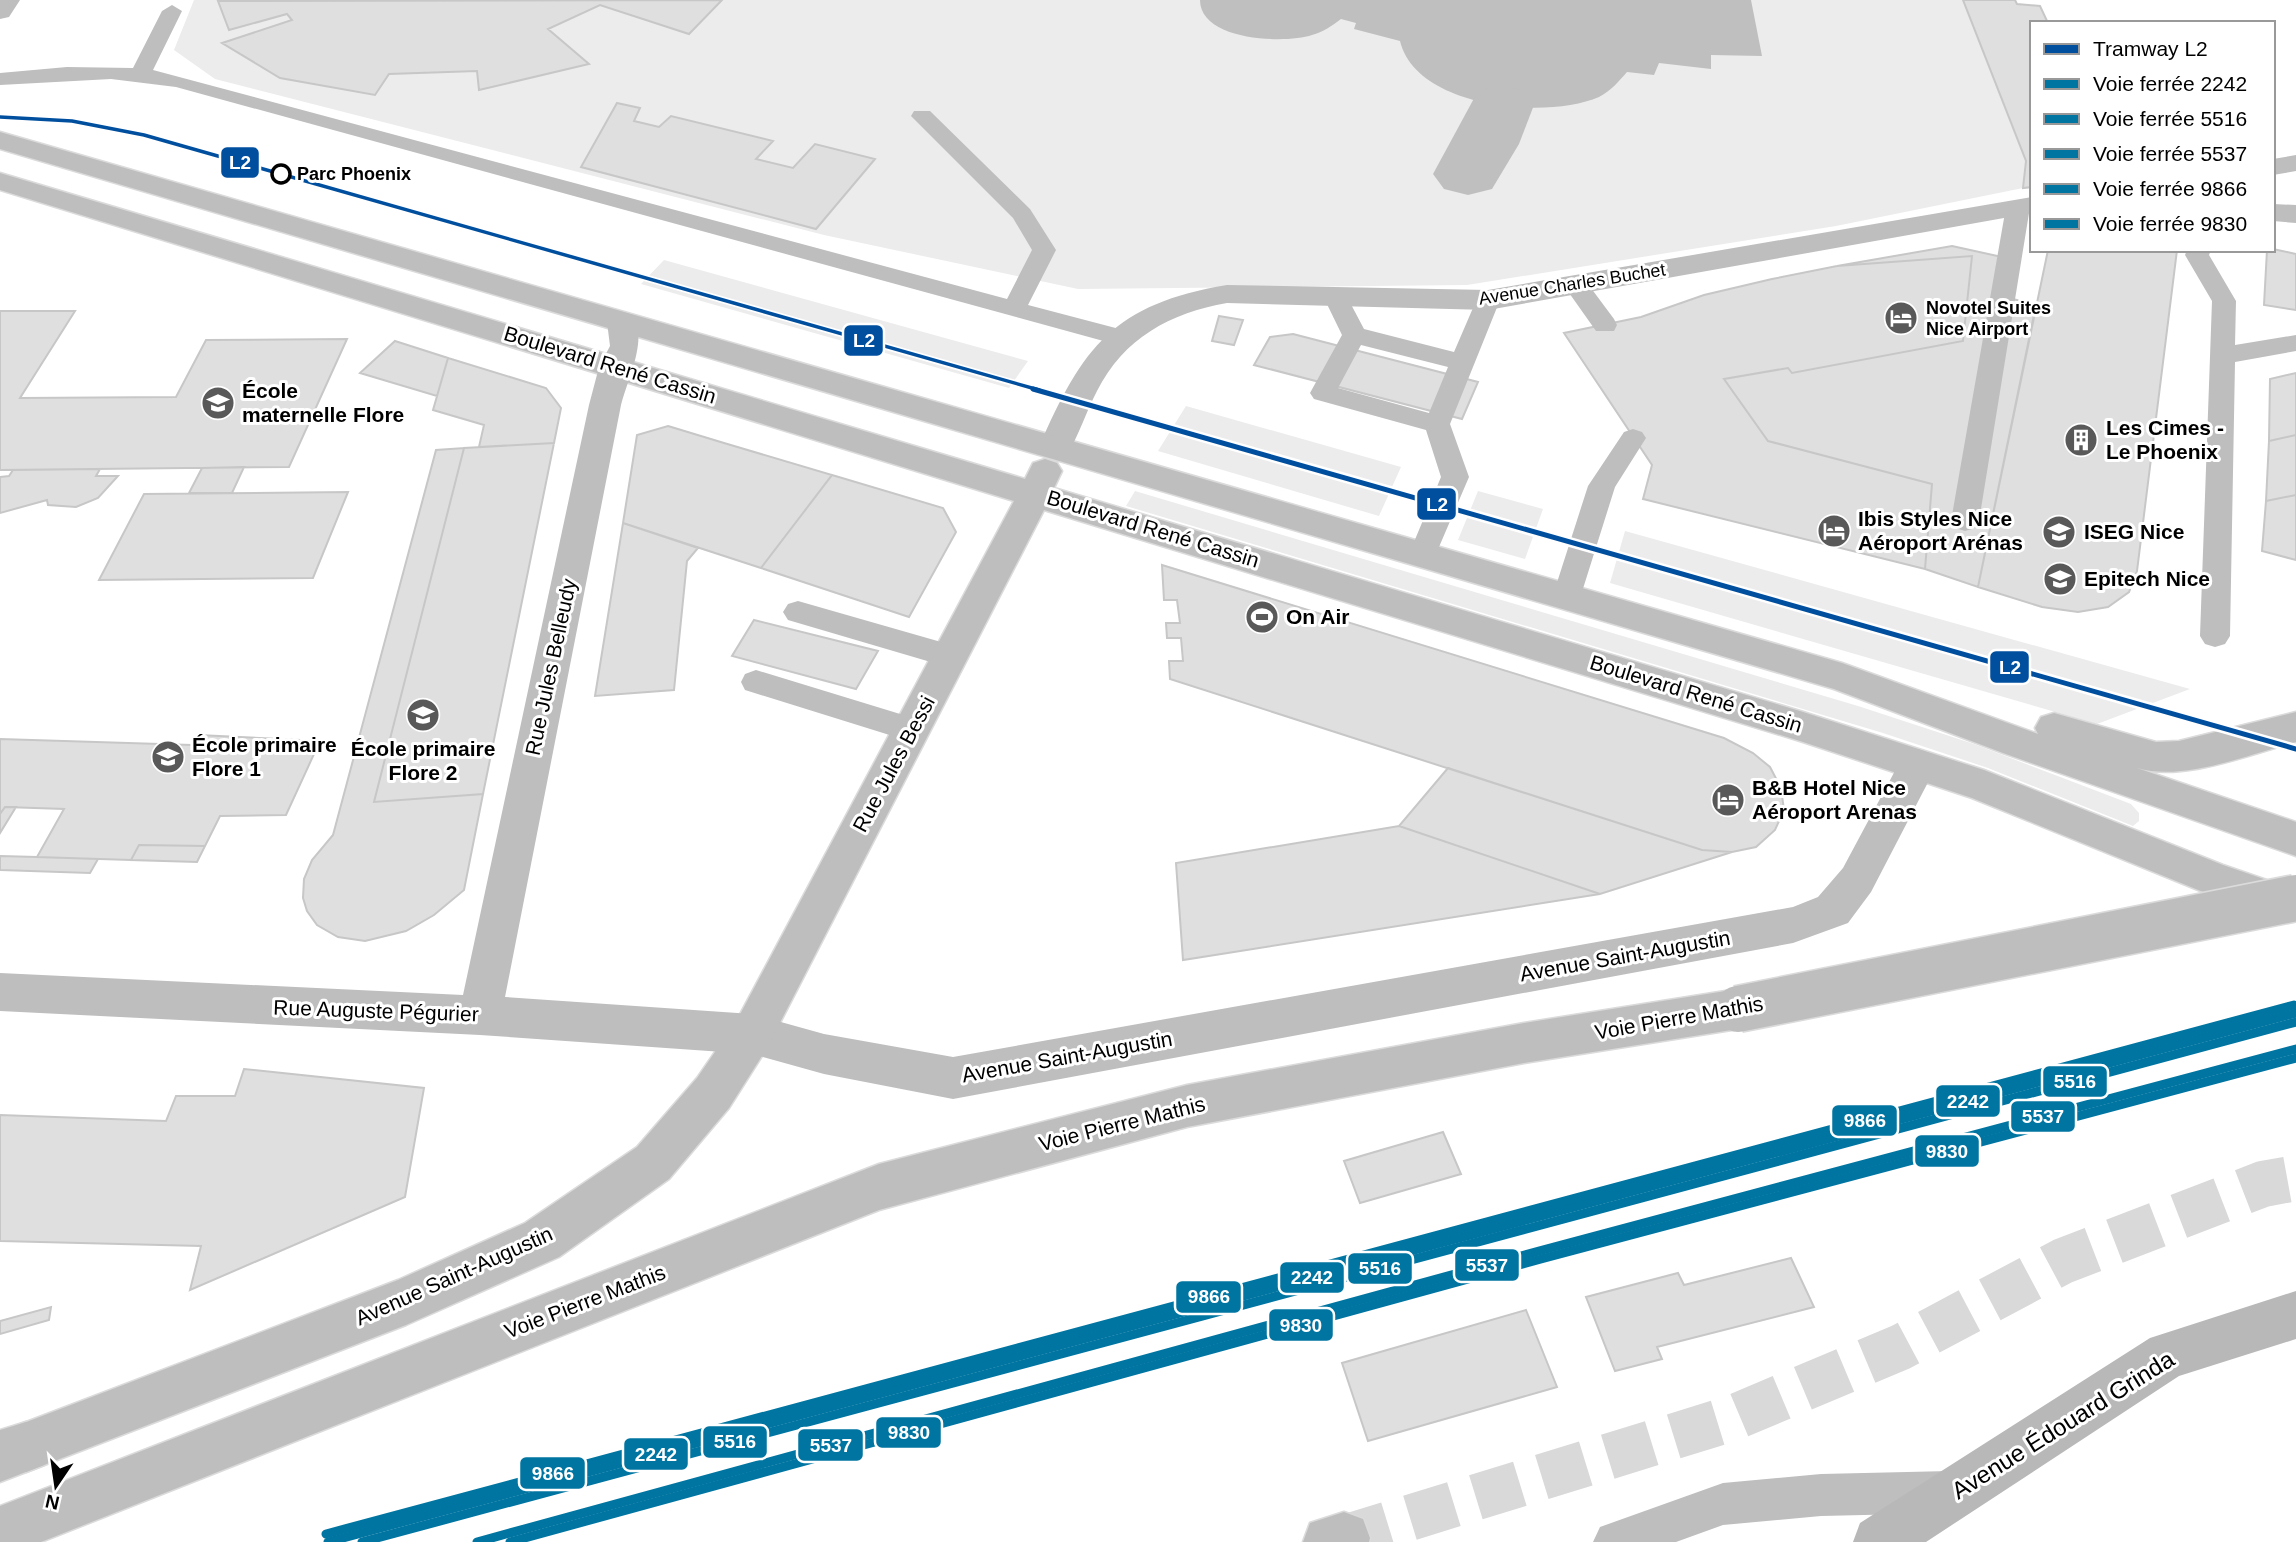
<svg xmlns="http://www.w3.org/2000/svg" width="2296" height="1542" font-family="Arial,sans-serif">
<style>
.green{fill:#ececec}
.water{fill:#bfbfbf}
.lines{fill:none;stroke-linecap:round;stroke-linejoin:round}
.river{fill:#bfbfbf;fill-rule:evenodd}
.building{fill:#dfdfdf;stroke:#c7c7c7;stroke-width:2}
.trunk-tunnel{stroke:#d9d9d9;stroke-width:46;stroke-dasharray:46 23;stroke-linecap:butt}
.primary-casing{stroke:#dbdbdb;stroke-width:3}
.trunk-casing{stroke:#dbdbdb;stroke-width:3}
.service{fill:#bebebe;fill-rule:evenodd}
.pedestrian{fill:#bebebe;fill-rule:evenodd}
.minor{fill:#bebebe;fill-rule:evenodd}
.secondary{fill:#b8b8b8;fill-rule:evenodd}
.primary{fill:#bebebe;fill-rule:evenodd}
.trunk{fill:#bebebe;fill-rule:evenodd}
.primary-bridge-casing{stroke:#dbdbdb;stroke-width:49;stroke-linecap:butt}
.primary-bridge{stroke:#bebebe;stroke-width:46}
.rail-1-casing{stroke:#fff;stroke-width:14}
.rail-2-casing{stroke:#fff;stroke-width:14}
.rail-3-casing{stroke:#fff;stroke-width:14}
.rail-4-casing{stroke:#fff;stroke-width:14}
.rail-5-casing{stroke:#fff;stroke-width:14}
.rail-1{stroke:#0075a1;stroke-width:9}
.rail-2{stroke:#0075a1;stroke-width:9}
.rail-3{stroke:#0075a1;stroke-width:9}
.rail-4{stroke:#0075a1;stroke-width:9}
.rail-5{stroke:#0075a1;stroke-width:9}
.tram-1-far1-casing{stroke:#fff;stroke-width:7}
.tram-1-casing{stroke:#fff;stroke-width:10}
.tram-1-far1{stroke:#004f9f;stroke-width:3.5}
.tram-1{stroke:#004f9f;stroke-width:5}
.stop-dot{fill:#fff;stroke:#000;stroke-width:3.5}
.labels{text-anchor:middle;stroke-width:6;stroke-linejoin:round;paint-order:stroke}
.far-stop-label{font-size:18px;font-weight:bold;fill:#000;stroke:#fff;text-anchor:start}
.far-street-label{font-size:18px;fill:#000;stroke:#fff}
.far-poi-label{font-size:18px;font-weight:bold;fill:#000;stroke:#fff;text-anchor:start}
.street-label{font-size:21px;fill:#000;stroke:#fff}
.poi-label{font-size:21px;font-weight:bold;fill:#000;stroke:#fff;text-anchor:start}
.near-street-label{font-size:24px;fill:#000;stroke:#fff}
.line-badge{stroke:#fff;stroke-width:2.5}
.badge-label{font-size:19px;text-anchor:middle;font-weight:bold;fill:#fff}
</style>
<rect width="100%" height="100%" fill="#fff"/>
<path class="green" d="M194,0H1963L2026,161L2023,188L1836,226L1467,285L1078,289L824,235L215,79L174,50Z
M664,260L1028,361L1009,388L641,284Z
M1186,406L1401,467L1379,516L1158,451Z
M1135,491L1858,706L1974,744L2131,804L2139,813V821L2133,826L1988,768L1883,733L1126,506Z
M1478,491L1543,509L1525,559L1458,540Z
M1625,531L2190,689L2097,724L1610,583Z"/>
<path class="water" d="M1200,0H1751L1762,56L1711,55V69L1659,63L1654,75L1627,72C1619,81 1611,91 1599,97C1546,120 1416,108 1400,41L1354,29L1356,23L1341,19C1332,26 1323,32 1312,35C1285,44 1200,41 1200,0Z"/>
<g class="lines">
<path class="river" d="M1501,85L1524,91L1534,105L1519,144L1492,189L1468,195L1444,189L1433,174L1478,91Z"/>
</g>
<path class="building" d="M722,0L689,34L600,5L548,29L589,64L479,90L477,71L389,74L375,95L280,78L222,43L292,20L287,14L229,30L218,1Z
M1963,0H2015L2017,4L2040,6L2048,23H2032V187L2023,188L2026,161Z
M617,103L640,108L634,121L659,127L671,116L773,141L756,159L793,168L815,144L875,159L816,229L581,167Z
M1952,246L2002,257L1998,295L2036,305L1978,587L1925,569L1932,484L1768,441L1724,379L1788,368L1792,373L1963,341L1972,256L1837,266Z
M2273,249L2296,254V310L2264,305L2267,250Z
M2048,250H2177L2137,571L2129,592L2108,607L2078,612L2042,607L1978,587Z
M1972,256L1963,341L1792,373L1788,368L1724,379L1768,441L1932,484L1925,569L1643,499L1652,465L1564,333L1641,317L1704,295L1772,279L1837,266Z
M0,311H75L20,398L176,397L206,340L347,339L289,467L0,470Z
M1219,316L1243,320L1234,345L1212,341Z
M1293,334L1478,382L1462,419L1254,365L1270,337Z
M395,341L448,358L437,396L360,373Z
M448,358L546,388L561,408L554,443L479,447L484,425L433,410Z
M2296,373V435L2269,441L2270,379Z
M668,426L724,443L832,475L761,568L623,523L637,435Z
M2296,435V495L2266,501L2269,441Z
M554,443L483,794L374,802L464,448Z
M464,448L374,802L483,794L464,890L434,915L406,931L365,941L338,937L317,925L307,911L303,898L304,879L312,860L333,835L436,450Z
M244,467L232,493H189L202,468Z
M100,469L96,476H118L98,498L76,507L48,505L47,500L0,513V477L9,476L13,470Z
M832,475L943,508L956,532L909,617L761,568Z
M348,492L313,578L99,580L144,494Z
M2296,495V560L2262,551L2266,501Z
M623,523L698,548L687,561L674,690L595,696Z
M1162,565L1724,738L1753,753L1770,767L1781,788L1784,810L1775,830L1756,847L1732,852L1702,850L1170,679L1169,661H1183L1181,638H1167L1166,623H1180L1177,600H1164Z
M754,620L878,651L856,689L732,656Z
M198,735L320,741L286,815L220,816L205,846L139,845L131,860L37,857L64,809L5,807L0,814V739L192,745Z
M1448,768L1702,850L1732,852L1600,894L1399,826Z
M5,807H16L0,833V814Z
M1399,826L1600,894L1183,960L1176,863Z
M139,845L205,846L197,862L131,860Z
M0,856L37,857L98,859L90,873L0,870Z
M244,1069L424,1088L405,1197L190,1290L201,1246L0,1241V1115L166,1121L176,1096H235Z
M1443,1132L1461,1174L1360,1203L1344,1161Z
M1791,1258L1814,1307L1657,1347L1662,1359L1615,1371L1586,1297L1678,1273L1684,1285Z
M51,1307L49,1320L0,1334V1321Z
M1526,1310L1557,1387L1368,1441L1342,1363Z"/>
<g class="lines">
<path class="trunk-tunnel" d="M1344,1538L1730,1419L1901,1347L2063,1261L2263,1184L2296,1178"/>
<defs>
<path id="primary" d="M0,132L1842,663L2038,734L2035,728L2041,717L2054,713L2156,742L2179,741L2296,712V742C2249,754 2184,782 2137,768L2296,822V856L2003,753L1834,689L0,149Z
M0,173L1025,479L1033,463L1045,459L1057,463L1062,471L1054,488L1800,711L1984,770L2223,865L2296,890V916L2283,921L2213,896L1972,798L1800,741L1044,510L767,1048L729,1108L669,1179L559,1257L406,1325L26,1472L8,1465L1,1447L8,1429L398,1280L525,1223L637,1147L697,1078L737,1020L1014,501L0,190Z
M1738,989L1753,995L1759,1009L1753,1023L1738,1029L1524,1063L1187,1127L879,1210L41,1542H0V1506L879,1164L1187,1085L1524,1023Z"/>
<path id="trunk" d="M26,1422L44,1429L51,1447L44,1465L0,1482V1430Z
M1344,1512L1363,1519L1370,1538L1369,1542H1303L1310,1523Z"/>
</defs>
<use href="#primary" class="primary-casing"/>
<use href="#trunk" class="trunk-casing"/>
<path class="service" d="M172,5L182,11L153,70L1007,299L1032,250L1013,218L911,116L914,111H930L1030,209L1056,250L1028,305L1127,331L1131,337L1127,343L1118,345L176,87L111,79L0,85V73L67,67L133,68L162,11Z
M2018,200L2026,202L2030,207L1979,521L1975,528L1965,531L1955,528L1951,521L2006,207L2010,202Z
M2187,250H2211L2209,255L2236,301L2235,345L2296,335V351L2235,362L2230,636L2225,644L2215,647L2205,644L2200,636L2212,301L2185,255Z
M1576,277L1585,280L1614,319L1617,325L1614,331H1596L1567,290L1564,285L1567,280Z
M1336,290L1345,293L1364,329L1454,352L1479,294H1497L1500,300L1450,424L1469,477L1433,561L1423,564L1413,561L1409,554L1441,477L1426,430L1314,399L1310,393L1342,335L1324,298L1327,293ZM1361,345L1448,367L1429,413L1338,388Z
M1633,429L1642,432L1646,438L1615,487L1581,595L1577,603L1567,606L1557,603L1553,595L1588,486L1624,432Z
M798,601L962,648L966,656L962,664L951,668L788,620L783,612L788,604Z
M756,670L923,721L927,730L923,739L912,742L745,690L741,682L745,674Z
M1950,1471L1965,1477L1971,1492L1965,1507L1950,1513L1821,1516L1723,1525L1676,1542H1593L1600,1527L1723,1483L1821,1474Z"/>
<path class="pedestrian" d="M2273,204L2296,205V223L2273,221Z"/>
<path class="minor" d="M0,0H20L9,17L0,19Z
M2296,155V171L2273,175V159Z
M2032,197V213L1488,310L1227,303C1170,313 1124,338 1097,391C1086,412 1079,435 1067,455L1055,458L1043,455L1039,447C1083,346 1114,304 1227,285L1488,290Z
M622,312L633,315C648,340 628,378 621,405L505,997L752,1014L824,1034L953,1057L1793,907L1818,897L1843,868L1904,754L1918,749L1932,754L1937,765L1871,892L1848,923L1793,943L953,1099L824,1074L752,1054L480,1035L0,1011V973L463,995L589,405L599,367L610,346L607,322L611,315Z"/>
<path class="secondary" d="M2296,1291V1339L2179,1376L1926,1542H1853L1860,1523L2150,1338Z"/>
<use href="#primary" class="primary"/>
<use href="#trunk" class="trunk"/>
<defs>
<path id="primary-bridge" d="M1738,1009L2296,898"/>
</defs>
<use href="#primary-bridge" class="primary-bridge-casing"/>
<use href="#primary-bridge" class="primary-bridge"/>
<defs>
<path id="rail-1" d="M328,1542L2296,1013"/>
<path id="rail-2" d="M362,1542L2296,1022"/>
<path id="rail-3" d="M477,1542L1539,1251L2296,1049"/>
<path id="rail-4" d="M326,1534L2294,1005"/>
<path id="rail-5" d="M510,1542L1541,1259L2296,1058"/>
</defs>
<use href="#rail-1" class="rail-1-casing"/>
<use href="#rail-2" class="rail-2-casing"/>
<use href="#rail-3" class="rail-3-casing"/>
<use href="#rail-4" class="rail-4-casing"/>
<use href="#rail-5" class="rail-5-casing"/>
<use href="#rail-1" class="rail-1"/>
<use href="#rail-2" class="rail-2"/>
<use href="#rail-3" class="rail-3"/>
<use href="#rail-4" class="rail-4"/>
<use href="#rail-5" class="rail-5"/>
<defs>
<path id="tram-1-far1" d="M0,117L72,121L144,135L1039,390"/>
<path id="tram-1" d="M1033,389L2296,749"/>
</defs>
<use href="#tram-1-far1" class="tram-1-far1-casing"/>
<use href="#tram-1" class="tram-1-casing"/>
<use href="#tram-1-far1" class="tram-1-far1"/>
<use href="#tram-1" class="tram-1"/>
</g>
<defs>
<symbol id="hotel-disc" viewBox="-11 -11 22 22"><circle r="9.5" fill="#595959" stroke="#fff"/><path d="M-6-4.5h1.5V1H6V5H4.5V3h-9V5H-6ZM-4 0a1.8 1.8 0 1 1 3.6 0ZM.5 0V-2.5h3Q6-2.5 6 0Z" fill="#fff"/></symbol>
<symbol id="school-disc" viewBox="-11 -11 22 22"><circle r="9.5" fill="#595959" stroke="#fff"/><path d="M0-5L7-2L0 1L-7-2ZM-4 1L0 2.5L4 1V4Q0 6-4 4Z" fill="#fff"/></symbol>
<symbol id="building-disc" viewBox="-11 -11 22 22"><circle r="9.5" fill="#595959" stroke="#fff"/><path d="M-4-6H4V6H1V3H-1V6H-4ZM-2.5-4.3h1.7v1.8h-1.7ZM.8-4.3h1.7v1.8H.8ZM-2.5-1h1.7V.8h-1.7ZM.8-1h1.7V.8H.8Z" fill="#fff"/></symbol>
<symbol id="university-disc" viewBox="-11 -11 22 22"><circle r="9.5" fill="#595959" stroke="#fff"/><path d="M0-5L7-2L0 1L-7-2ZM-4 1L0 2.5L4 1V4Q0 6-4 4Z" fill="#fff"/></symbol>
<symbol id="stadium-disc" viewBox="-11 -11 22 22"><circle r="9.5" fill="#595959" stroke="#fff"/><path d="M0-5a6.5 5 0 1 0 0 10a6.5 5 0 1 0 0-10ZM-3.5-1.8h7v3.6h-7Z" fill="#fff"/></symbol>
</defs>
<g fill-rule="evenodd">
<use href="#hotel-disc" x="1882" y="299" width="38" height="38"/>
<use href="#school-disc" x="199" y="384" width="38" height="38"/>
<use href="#building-disc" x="2062" y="421" width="38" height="38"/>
<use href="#hotel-disc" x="1815" y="512" width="38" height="38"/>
<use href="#university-disc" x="2040" y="513" width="38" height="38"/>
<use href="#university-disc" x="2041" y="560" width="38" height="38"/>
<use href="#stadium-disc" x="1243" y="598" width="38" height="38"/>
<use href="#school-disc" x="404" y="696" width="38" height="38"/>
<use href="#school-disc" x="149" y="738" width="38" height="38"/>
<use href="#hotel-disc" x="1709" y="781" width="38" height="38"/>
</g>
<circle class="stop-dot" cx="281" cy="174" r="9"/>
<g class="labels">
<g class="far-stop-label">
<text x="297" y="180">Parc Phoenix</text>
</g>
<g class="far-street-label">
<text transform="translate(1572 284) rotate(-9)" y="6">Avenue Charles Buchet</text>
</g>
<g class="far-poi-label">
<text x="1926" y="314">Novotel Suites<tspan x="1926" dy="21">Nice Airport</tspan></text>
</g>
<g class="street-label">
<text transform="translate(610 365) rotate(17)" y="7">Boulevard René Cassin</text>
<text transform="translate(1153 529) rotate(17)" y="7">Boulevard René Cassin</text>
<text transform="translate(551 667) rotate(-78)" y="7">Rue Jules Belleudy</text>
<text transform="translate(1696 694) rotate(17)" y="7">Boulevard René Cassin</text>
<text transform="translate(894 764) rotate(-62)" y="7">Rue Jules Bessi</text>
<text transform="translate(1625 956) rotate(-10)" y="7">Avenue Saint-Augustin</text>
<text transform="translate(376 1011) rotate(2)" y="7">Rue Auguste Pégurier</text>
<text transform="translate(1679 1018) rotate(-10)" y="7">Voie Pierre Mathis</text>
<text transform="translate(1067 1057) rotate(-10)" y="7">Avenue Saint-Augustin</text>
<text transform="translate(1122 1124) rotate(-14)" y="7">Voie Pierre Mathis</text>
<text transform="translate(454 1276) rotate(-24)" y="7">Avenue Saint-Augustin</text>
<text transform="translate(585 1302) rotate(-21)" y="7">Voie Pierre Mathis</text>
</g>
<g class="poi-label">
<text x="242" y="398">École<tspan x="242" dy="24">maternelle Flore</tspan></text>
<text x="2106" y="435">Les Cimes -<tspan x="2106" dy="24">Le Phoenix</tspan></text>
<text x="1858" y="526">Ibis Styles Nice<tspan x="1858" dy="24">Aéroport Arénas</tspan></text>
<text x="2084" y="539">ISEG Nice</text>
<text x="2084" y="586">Epitech Nice</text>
<text x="1286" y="624">On Air</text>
<text x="192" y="752">École primaire<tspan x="192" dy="24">Flore 1</tspan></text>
<text x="423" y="756" text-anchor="middle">École primaire<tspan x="423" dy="24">Flore 2</tspan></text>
<text x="1752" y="795">B&amp;B Hotel Nice<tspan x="1752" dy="24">Aéroport Arenas</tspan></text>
</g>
<g class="near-street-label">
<text transform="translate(2063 1425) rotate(-32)" y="8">Avenue Édouard Grinda</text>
</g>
</g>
<g class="line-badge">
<rect x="220" y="146" width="40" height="33" rx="7" fill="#004f9f"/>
<rect x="843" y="324" width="41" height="33" rx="7" fill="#004f9f"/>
<rect x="1416" y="487" width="41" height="34" rx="7" fill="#004f9f"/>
<rect x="1989" y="650" width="41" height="34" rx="7" fill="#004f9f"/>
<rect x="2042" y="1065" width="66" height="33" rx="7" fill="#0075a1"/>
<rect x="1935" y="1084" width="66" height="34" rx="7" fill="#0075a1"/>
<rect x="2010" y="1100" width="66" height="33" rx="7" fill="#0075a1"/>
<rect x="1831" y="1104" width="67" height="33" rx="7" fill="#0075a1"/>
<rect x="1914" y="1134" width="66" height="34" rx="7" fill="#0075a1"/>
<rect x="1454" y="1248" width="66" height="34" rx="7" fill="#0075a1"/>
<rect x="1347" y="1252" width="66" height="33" rx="7" fill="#0075a1"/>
<rect x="1279" y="1261" width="66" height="33" rx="7" fill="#0075a1"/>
<rect x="1175" y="1280" width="67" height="34" rx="7" fill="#0075a1"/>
<rect x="1268" y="1308" width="66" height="34" rx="7" fill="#0075a1"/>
<rect x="875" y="1416" width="67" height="33" rx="7" fill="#0075a1"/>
<rect x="702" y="1425" width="66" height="34" rx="7" fill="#0075a1"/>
<rect x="797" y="1428" width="67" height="34" rx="7" fill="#0075a1"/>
<rect x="623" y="1437" width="66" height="34" rx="7" fill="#0075a1"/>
<rect x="519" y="1456" width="67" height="34" rx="7" fill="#0075a1"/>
</g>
<g class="badge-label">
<text x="240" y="169">L2</text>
<text x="864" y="347">L2</text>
<text x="1437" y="511">L2</text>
<text x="2010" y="674">L2</text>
<text x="2075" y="1088">5516</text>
<text x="1968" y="1108">2242</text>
<text x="2043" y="1123">5537</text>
<text x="1865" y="1127">9866</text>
<text x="1947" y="1158">9830</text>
<text x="1487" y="1272">5537</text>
<text x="1380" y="1275">5516</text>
<text x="1312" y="1284">2242</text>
<text x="1209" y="1303">9866</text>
<text x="1301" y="1332">9830</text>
<text x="909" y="1439">9830</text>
<text x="735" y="1448">5516</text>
<text x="831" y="1452">5537</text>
<text x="656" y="1461">2242</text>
<text x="553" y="1480">9866</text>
</g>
<rect x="2030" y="21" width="245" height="231" fill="#ffffff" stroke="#999999" stroke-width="2"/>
<rect x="2044" y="44" width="35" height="10" fill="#004f9f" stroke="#999999" stroke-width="2"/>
<text x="2093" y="56" font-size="21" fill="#000000">Tramway L2</text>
<rect x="2044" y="79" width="35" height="10" fill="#0075a1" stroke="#999999" stroke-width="2"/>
<text x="2093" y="91" font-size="21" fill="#000000">Voie ferrée 2242</text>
<rect x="2044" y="114" width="35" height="10" fill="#0075a1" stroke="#999999" stroke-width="2"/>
<text x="2093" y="126" font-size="21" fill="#000000">Voie ferrée 5516</text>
<rect x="2044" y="149" width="35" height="10" fill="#0075a1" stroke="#999999" stroke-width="2"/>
<text x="2093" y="161" font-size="21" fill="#000000">Voie ferrée 5537</text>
<rect x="2044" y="184" width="35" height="10" fill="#0075a1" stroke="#999999" stroke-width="2"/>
<text x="2093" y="196" font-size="21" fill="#000000">Voie ferrée 9866</text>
<rect x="2044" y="219" width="35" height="10" fill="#0075a1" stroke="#999999" stroke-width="2"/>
<text x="2093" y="231" font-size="21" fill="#000000">Voie ferrée 9830</text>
<g transform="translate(56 1486) rotate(193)" stroke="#ffffff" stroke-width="5" paint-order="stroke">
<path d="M0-5L12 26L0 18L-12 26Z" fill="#000000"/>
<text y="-10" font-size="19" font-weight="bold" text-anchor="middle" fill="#000000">N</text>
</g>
</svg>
